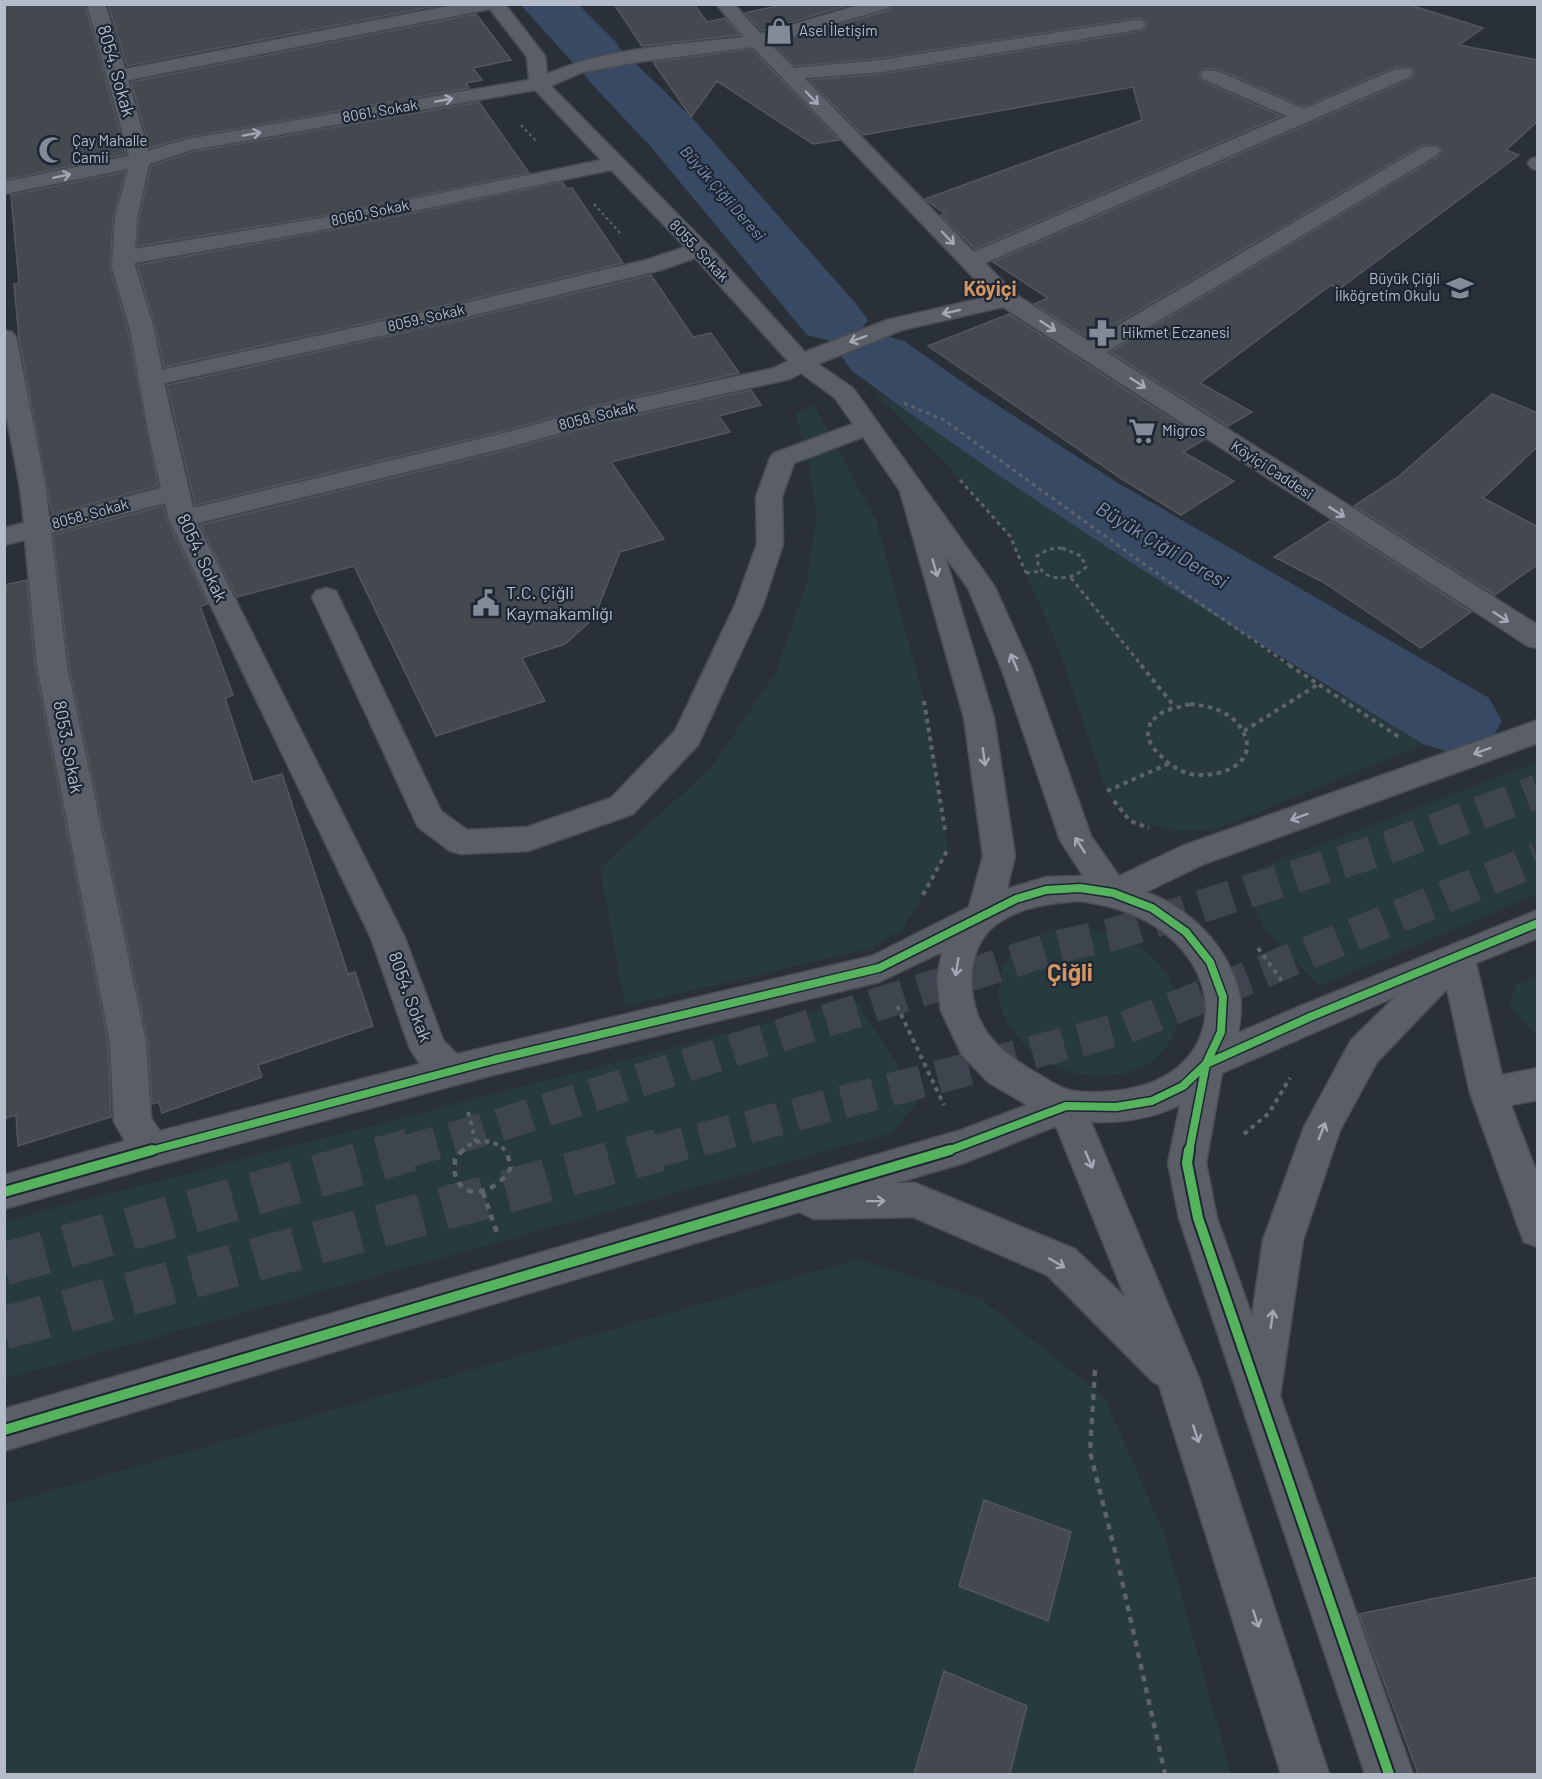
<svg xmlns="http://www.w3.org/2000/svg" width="1542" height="1779" font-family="Barlow,sans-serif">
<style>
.green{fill:#273a3e}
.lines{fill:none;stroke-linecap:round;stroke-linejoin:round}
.river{fill:#384963;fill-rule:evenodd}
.building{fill:#444950;stroke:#52575f;stroke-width:1.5}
.highway-tunnel-far1{stroke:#3f454e;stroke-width:33;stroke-dasharray:33 16;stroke-linecap:butt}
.highway-tunnel{stroke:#3f454e;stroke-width:43;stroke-dasharray:43 22;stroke-linecap:butt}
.minor-casing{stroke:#484c53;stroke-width:3}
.path-far3{stroke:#5d636a;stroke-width:2;stroke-dasharray:3 3;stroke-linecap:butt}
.path-far2{stroke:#5d636a;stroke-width:3;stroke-dasharray:4 4;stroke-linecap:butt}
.path-far1{stroke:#5d636a;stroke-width:4;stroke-dasharray:4.5 4.5;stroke-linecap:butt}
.path{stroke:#5d636a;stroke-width:4.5;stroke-dasharray:6 6;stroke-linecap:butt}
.minor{fill:#5a5e66;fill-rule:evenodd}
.cycleway-far1-casing{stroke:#1d2633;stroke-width:11}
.cycleway-casing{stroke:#1d2633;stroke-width:14}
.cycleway-far1{stroke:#56b35d;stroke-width:8}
.cycleway{stroke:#56b35d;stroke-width:10}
.oneway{stroke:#a2a9b5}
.labels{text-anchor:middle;stroke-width:4.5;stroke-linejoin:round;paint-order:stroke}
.far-poi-label{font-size:15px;fill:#b4bcc9;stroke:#1d2633;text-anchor:start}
.far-street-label{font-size:15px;fill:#b4bcc9;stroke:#1d2633}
.far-water-label{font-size:16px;font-style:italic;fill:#7c92b1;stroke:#1d2633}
.street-label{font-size:18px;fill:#b4bcc9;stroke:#1d2633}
.poi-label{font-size:18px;fill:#b4bcc9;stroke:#1d2633;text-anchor:start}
.far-district-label{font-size:20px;font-weight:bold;fill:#d59563;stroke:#1d2633}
.water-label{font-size:20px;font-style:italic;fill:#7c92b1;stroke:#1d2633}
.district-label{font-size:24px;font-weight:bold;fill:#d59563;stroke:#1d2633}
</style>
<rect width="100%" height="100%" fill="#2a3038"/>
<path class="green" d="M872,391L944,420L1156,575L1318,685L1439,738L1217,829L1181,831L1130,821L1106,791L1060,652L1010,536L938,455Z
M814,405L876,520L924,700L948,851L903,929L869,949L625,1006L600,868L710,769L775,674L807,582L817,513L806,453L795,413Z
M1537,762V894L1319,986L1265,929L1239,876Z
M1085,928C1104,932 1124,935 1141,947C1173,970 1192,1010 1168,1045C1162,1054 1151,1064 1140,1068C1035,1111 932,968 1053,930C1063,928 1075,928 1085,928Z
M1537,976L1538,1036H1536L1509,1004L1516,985Z
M856,1000L896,1062L917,1103L892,1133L5,1379V1221Z
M858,1259L981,1299L1105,1398L1165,1536L1231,1774H5V1504Z"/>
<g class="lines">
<path class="river" d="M520,4H578L616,42L624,54L623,56L630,58L694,120L857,305L868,320L857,335L832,341L807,335L650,146L590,82L581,70L583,68L576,66Z
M878,334L904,341L974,390L1118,483L1489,698L1502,721L1489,744L1456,754L1423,744C1229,625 1035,507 852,371L841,356L852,341Z"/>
</g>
<path class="building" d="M4,4H85L126,154L4,180Z
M108,4H445L127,66Z
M614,4H694L707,22L725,18L740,35L642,46Z
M786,4H852L762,31L745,13Z
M892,4H1407L1483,28L1459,45L1538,60V121L1506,150L1519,155L1339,289L1331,285L1200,383L1252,412L1228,426L1110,352L1438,157L1442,151L1439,146L1422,145L1090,339L1034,304L1048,298L993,262L1411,79L1414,74L1412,68L1395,67L1304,107L1218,69H1203L1199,74L1202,81L1281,116L975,249L941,215L945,214L925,199L1142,120L1133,87L863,135L809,80L882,74L1136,32L1144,30L1147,24L1142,19L1136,18L882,58L795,66L773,44L889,10Z
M476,14L511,60L473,68L482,80L466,83L469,88L188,137L150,148L131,82Z
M752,49L839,140L813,144L717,81L691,117L653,62Z
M479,102L529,173L316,217L137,246L139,218L151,166L192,152Z
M125,172L113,218L110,267L128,330L158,486L52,514L19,339L14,284L19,283L11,195Z
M562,182L567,189L572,188L623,263L452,304L164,367L156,329L137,265L316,233Z
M651,275L693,337L711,333L739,373L599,405L500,432L195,505L167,385L453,322Z
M1009,314L1204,440L1183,452L1234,481L1181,515L1122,479L928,346Z
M751,390L761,405L719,416L730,432L611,462L664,539L620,552L594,618L565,644L522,658L545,701L436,736L354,566L237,597L200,525L518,447L605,422Z
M1492,394L1538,413V446L1483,498L1538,527V564L1495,595L1354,506L1398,477Z
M163,506L167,520L208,604L200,606L233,695L225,698L253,782L282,774L348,974L355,972L373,1026L258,1065L262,1077L162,1113L159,1102L152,1104L148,1042L69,666L53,535Z
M1330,521L1471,612L1421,648L1323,582L1274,557Z
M27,580L35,666L108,1042L111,1117L18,1146L16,1115L4,1119V585Z
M984,1500L1071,1532L1048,1621L959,1586Z
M1538,1577V1774H1418L1359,1614Z
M944,1671L1027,1706L1010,1774H914Z"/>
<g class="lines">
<path class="highway-tunnel-far1" d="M405,1152L496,1126L1057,947L1114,934L1389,847L1538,791
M653,1152L1125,1028L1538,859"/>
<path class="highway-tunnel" d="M4,1264L410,1150
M4,1328L659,1150"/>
<defs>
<path id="minor" d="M87,4H105L125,69L459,4H505L545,56L547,74C608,47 679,45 744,37L716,4H734L761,34L862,4H890L888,8L769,43L794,68L882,60L1136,20L1142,21L1145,25L1142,29L1136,30L882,72L804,78L974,252L1287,116L1203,79L1201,75L1203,71H1217L1304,109L1396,69H1410L1412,73L1410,77L985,263L1015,294L1090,342L1423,147H1437L1440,151L1437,155L1106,352L1538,625V648L1528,646L1003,307L902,330L818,364L853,388L995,587L1032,670L1091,836L1119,876L1182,846L1538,720V743L1204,864L1146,892C1191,909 1229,947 1240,996C1242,1006 1240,1022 1238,1033L1298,1007L1538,910V938L1476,963L1502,1075L1538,1068V1100L1511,1105L1538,1176V1247L1524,1242L1519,1229L1470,1093L1447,989L1377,1062L1340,1130L1303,1240L1280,1396L1413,1774H1365L1179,1218L1168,1163L1180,1105C1151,1119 1123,1123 1091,1122L1199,1378L1329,1774H1281L1159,1385L1153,1382L1047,1275L913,1217L814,1219L799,1212L4,1451V1409L961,1130L1027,1105L988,1082L962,1055L941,1011L937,979L942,952L879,982L493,1075L152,1167L4,1209V1175L125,1141L114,1122L110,1042L37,666L25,540L4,545V528L24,523L20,488L4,403V330L12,332L16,337L46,488L49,517L161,488L149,436L130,329L112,267L115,218L128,169L4,194V182L129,156ZM490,9L527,57L529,80L188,139L148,151L128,80ZM753,47L991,296L887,320L805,352L707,244L551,86L583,72L638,62ZM535,90L601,160L316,219L135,249L137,218L149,164L191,150ZM611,170L685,247L646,260L453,306L162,370L154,329L134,263L316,231ZM695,258L788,361L774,368L599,407L501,434L193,508L164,383L453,320L661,270ZM801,373L835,398L853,424L774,453L770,458L756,497L757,544L735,605L675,731L611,798L527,827L467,830L441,811L336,591L326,588L316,591L312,597L418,827L450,851L461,854L528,851L633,814L698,745L763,605L783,544L782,497L794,463L863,437L900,491L964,718L983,856L969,907L872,956L457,1054L443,1040L405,938L197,523L517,445L604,420L790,379ZM165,503L169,519L371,938L410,1049L420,1064L160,1131L151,1118L146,1042L67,666L51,533ZM945,556L968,588L1002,670L1060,840L1083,876L1046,877L1007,889L1015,856L994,718ZM1080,901C1115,906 1148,916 1174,941C1232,997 1207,1076 1128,1089C1113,1092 1084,1094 1069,1090C1057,1087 1044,1077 1033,1071C1016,1061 1000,1050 988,1034C965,1003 964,946 998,923C1023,906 1050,903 1080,901ZM1395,997L1351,1040L1304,1127L1263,1240L1252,1316L1217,1218L1206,1163L1222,1073ZM1056,1126L1125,1297L1075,1249L915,1183H896L964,1163Z
M1538,157V170L1531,168L1528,163L1531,159Z"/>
</defs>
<use href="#minor" class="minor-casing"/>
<path class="path-far3" d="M521,125L536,141
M594,204L621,234"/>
<path class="path-far2" d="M904,403L944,420L1169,582L1291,666
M960,480L1010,536L1026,573
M1062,548L1081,556L1086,567C1071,583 1037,583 1037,556L1049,549Z
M1026,573L1041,571
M1071,578L1142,666"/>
<path class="path-far1" d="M1141,665L1174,706
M1289,665L1399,737
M924,701L945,830
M1190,704C1210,706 1231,711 1242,730C1263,765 1213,781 1187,773C1176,769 1167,763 1160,755C1155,751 1149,743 1148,736C1148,732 1150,726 1150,722L1164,711Z
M1244,731L1317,685
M1107,791L1168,764
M1114,801L1130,821L1149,828
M923,895L948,849
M1258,948L1282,981
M897,1006L944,1105
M468,1112L476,1142
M1244,1134L1269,1113L1290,1078
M461,1152C474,1137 494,1138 507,1152"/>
<path class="path" d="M463,1150L455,1159C455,1165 454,1173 456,1178C468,1206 503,1186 511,1167L506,1150
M483,1192L497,1233
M1095,1370L1090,1452L1118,1563L1165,1774"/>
<use href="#minor" class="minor"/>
<defs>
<path id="cycleway-far1" d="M146,1152L493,1060L879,968L1016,899L1046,890L1080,888L1113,893L1152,908L1186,932L1210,962L1223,997L1221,1032L1206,1064L1189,1152
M945,1152L1066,1106L1116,1107L1152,1101L1183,1086L1206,1064L1310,1017L1538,923"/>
<path id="cycleway" d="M1189,1150L1187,1163L1198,1218L1389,1774
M4,1192L152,1150
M4,1430L950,1150"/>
</defs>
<use href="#cycleway-far1" class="cycleway-far1-casing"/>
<use href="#cycleway" class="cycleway-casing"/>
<use href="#cycleway-far1" class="cycleway-far1"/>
<use href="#cycleway" class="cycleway"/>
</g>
<defs><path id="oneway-shaft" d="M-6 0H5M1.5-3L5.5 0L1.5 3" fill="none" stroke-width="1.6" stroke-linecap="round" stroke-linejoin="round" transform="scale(1.5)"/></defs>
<g class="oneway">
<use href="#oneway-shaft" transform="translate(812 98) rotate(46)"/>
<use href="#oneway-shaft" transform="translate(444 100) rotate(-10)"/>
<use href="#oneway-shaft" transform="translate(252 134) rotate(-10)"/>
<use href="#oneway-shaft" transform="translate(62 176) rotate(-12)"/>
<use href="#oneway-shaft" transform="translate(948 238) rotate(46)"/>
<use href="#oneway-shaft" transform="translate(951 312) rotate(167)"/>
<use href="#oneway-shaft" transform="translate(1048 326) rotate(33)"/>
<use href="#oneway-shaft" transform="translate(858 339) rotate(160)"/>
<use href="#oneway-shaft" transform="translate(1138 383) rotate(33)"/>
<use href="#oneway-shaft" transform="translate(1337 512) rotate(33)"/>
<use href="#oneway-shaft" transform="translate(935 568) rotate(74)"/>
<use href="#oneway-shaft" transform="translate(1501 617) rotate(33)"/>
<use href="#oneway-shaft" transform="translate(1014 662) rotate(-113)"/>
<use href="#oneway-shaft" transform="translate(1482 751) rotate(160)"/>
<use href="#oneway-shaft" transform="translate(984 757) rotate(82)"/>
<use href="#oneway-shaft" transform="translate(1299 817) rotate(160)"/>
<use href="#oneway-shaft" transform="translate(1080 845) rotate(-123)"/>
<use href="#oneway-shaft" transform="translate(957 967) rotate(99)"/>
<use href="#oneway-shaft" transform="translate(1322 1131) rotate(-68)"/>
<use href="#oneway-shaft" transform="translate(1089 1160) rotate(67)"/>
<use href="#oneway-shaft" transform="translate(876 1201) rotate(-1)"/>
<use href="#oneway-shaft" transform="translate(1057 1263) rotate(30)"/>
<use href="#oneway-shaft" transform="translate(1272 1319) rotate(-82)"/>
<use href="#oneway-shaft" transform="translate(1196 1434) rotate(72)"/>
<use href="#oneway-shaft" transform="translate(1256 1619) rotate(72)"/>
</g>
<defs>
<symbol id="shop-bare" viewBox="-9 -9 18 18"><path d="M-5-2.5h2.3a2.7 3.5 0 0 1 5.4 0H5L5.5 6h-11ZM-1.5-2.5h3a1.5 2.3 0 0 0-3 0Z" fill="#848b96" stroke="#1d2633" stroke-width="2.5" paint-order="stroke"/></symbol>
<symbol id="mosque-bare" viewBox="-9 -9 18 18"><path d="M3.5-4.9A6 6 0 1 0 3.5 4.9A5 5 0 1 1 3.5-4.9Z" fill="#848b96" stroke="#1d2633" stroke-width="2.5" paint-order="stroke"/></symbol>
<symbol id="school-bare" viewBox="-9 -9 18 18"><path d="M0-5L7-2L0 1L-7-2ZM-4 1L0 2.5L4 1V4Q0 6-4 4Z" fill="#848b96" stroke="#1d2633" stroke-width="2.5" paint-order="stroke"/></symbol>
<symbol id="pharmacy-bare" viewBox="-9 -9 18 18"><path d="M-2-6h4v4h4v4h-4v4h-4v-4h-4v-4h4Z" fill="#848b96" stroke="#1d2633" stroke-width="2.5" paint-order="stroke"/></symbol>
<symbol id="supermarket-bare" viewBox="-9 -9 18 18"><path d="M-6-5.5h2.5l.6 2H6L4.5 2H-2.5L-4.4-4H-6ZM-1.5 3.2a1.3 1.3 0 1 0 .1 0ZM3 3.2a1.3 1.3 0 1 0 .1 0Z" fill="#848b96" stroke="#1d2633" stroke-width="2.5" paint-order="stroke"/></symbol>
<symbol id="civic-bare" viewBox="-9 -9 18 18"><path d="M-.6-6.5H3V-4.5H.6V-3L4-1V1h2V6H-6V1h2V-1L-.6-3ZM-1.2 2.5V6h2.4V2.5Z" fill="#848b96" stroke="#1d2633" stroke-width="2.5" paint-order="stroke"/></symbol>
</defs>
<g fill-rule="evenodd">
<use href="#shop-bare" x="760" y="12" width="38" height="38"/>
<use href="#mosque-bare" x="33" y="131" width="38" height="38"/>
<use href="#school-bare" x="1441" y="269" width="38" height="38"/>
<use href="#pharmacy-bare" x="1083" y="314" width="38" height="38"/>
<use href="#supermarket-bare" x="1123" y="412" width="38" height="38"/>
<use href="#civic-bare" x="467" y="584" width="38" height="38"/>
</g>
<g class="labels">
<g class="far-poi-label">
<text x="799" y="36">Asel İletişim</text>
<text x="72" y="146">Çay Mahalle<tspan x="72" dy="17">Camii</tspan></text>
<text x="1440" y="284" text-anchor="end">Büyük Çiğli<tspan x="1440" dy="17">İlköğretim Okulu</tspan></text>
<text x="1122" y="338">Hikmet Eczanesi</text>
<text x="1162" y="436">Migros</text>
</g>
<g class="far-street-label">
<text transform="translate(380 111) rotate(-10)" y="5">8061. Sokak</text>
<text transform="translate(370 213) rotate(-12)" y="5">8060. Sokak</text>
<text transform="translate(699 251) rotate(47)" y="5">8055. Sokak</text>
<text transform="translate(426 318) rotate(-13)" y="5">8059. Sokak</text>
<text transform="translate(597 416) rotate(-14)" y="5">8058. Sokak</text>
<text transform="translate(1272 470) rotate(33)" y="5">Köyiçi Caddesi</text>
<text transform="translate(90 514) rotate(-15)" y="5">8058. Sokak</text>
</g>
<g class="far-water-label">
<text transform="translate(723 193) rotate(49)" y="6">Büyük Çiğli Deresi</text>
</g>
<g class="street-label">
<text transform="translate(116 71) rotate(74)" y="6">8054. Sokak</text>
<text transform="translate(202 558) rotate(65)" y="6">8054. Sokak</text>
<text transform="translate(68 747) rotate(79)" y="6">8053. Sokak</text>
<text transform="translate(410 997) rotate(70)" y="6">8054. Sokak</text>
</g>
<g class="poi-label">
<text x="506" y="599">T.C. Çiğli<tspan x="506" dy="21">Kaymakamlığı</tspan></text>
</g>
<g class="far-district-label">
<text x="990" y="296">Köyiçi</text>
</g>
<g class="water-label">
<text transform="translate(1162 545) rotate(31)" y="7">Büyük Çiğli Deresi</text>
</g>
<g class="district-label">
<text x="1070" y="981">Çiğli</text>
</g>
</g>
<rect width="1542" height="1779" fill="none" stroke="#b4bcc9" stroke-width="12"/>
</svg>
